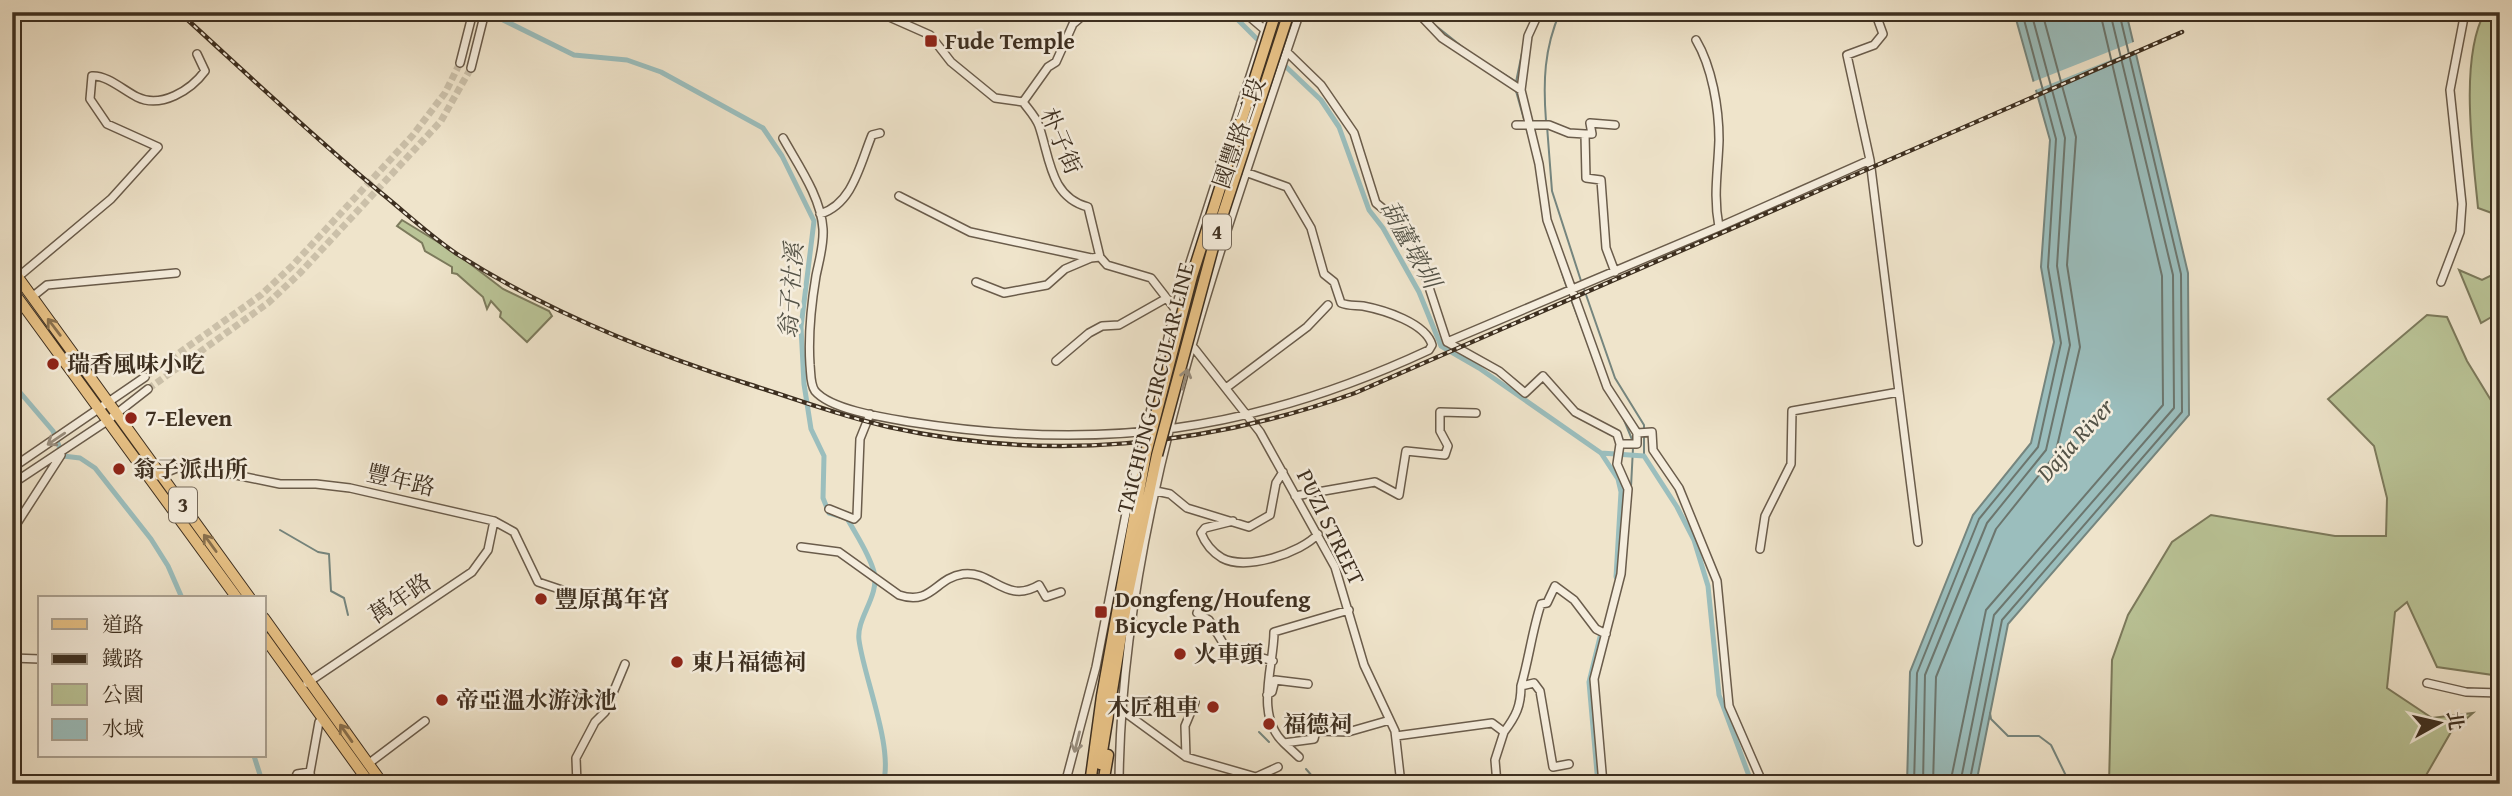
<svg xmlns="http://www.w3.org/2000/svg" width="2512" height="796" font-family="'Gentium Book Plus','Noto Serif TC',serif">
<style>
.green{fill:#bac497;stroke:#7c7a5c;stroke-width:2}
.water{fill:#9bbebd;stroke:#75857e;stroke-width:2}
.pier{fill:#efe4cb}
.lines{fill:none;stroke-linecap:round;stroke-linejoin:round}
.shore{stroke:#6c766e;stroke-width:2}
.stream{stroke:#75857e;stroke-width:2}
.canal{stroke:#9bbebd;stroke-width:5}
.minor-tunnel{stroke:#cbc0a9;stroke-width:7;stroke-dasharray:7 3.5;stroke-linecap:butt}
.minor-casing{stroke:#6a5c4b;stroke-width:10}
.major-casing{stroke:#3d2f20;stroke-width:12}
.highway-casing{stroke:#3d2f20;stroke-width:13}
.minor{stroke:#f5eddd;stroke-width:7}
.major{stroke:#e8c286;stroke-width:10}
.highway{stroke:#e8c286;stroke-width:10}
.rail-casing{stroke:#3d2f20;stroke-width:4.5}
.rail{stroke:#f5eddd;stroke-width:2;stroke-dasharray:5;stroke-linecap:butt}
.highway-bridge-casing{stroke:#3d2f20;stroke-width:13;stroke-linecap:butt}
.highway-bridge{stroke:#e8c286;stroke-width:10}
.oneway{stroke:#8a714e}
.oneway2{stroke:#998e7e}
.poi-dot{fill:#8f2418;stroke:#f5eddd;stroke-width:2.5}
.labels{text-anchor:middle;stroke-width:5;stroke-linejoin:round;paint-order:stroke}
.shield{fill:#f5eddd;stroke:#746859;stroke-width:2}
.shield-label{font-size:21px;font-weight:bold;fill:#3d2f20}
.poi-label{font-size:23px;font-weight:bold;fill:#3d2f20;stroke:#f5eddd;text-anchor:start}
.street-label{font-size:23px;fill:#3d2f20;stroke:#f5eddd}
.water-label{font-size:24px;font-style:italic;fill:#545347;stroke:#f5eddd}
</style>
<rect width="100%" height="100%" fill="#efe4cb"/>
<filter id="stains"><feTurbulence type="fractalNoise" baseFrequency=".00286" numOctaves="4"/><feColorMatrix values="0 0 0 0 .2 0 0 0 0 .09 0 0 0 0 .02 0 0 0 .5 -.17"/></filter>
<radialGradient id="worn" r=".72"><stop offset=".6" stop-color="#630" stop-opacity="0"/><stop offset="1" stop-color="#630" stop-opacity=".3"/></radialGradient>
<path class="green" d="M2485,12H2500V216L2478,208C2473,155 2459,58 2485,12Z
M402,220L456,253L503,289L549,311L552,316L527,342L500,317L501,312L491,301L487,309L483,297L457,274L452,273V267L425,251L422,243L397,226Z
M2459,270L2482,280L2500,271V312L2481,323Z
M2427,315L2447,317L2467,361L2500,415V676L2437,667L2407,602L2395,612L2387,688L2432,718L2473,713L2451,732L2421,784H2109L2112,660L2128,615L2172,542L2211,515L2335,536H2386L2387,498L2374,446L2328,399Z"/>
<path class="water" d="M2014,12H2126L2188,273L2189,415L2008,624L1976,784H1907L1910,672L1973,515L2031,443L2054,342L2041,267L2050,140Z"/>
<path class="pier" d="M2136,41L2138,49L2033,91L2030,83Z"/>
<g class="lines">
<path class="shore" d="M1914,784L1917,673L1979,519L2038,447L2061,343L2048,267L2056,139L2022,12
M1923,784L1925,675L1987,523L2046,450L2070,345L2057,266L2065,138L2031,12
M1933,784L1936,677L1996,529L2055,455L2080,347L2067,265L2076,137L2042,12
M1950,784L1986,610L2163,405L2162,276L2100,12
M1960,784L1994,615L2174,408L2173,275L2110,12
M1969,784L2002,620L2182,412L2181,274L2119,12"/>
<path class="stream" d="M1431,22L1465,49
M1496,69L1515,81
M1516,82L1522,53
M1516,91L1525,123
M1546,121C1543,82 1544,49 1560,12
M1547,126L1552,191L1582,284
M1526,128L1530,140
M1561,270L1567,288
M1584,289L1615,378L1644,425V431
M1569,294L1593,357
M1622,415L1633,442
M1644,436V456
M1631,487L1633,448
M280,530L318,552L329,554L331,591L344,598L348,615
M1990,713L1991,719L2008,736H2039L2051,745L2070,784
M1259,732L1269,742
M1306,769L1319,784"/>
<path class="canal" d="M487,12L574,55L627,60L661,72L763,128L782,156L814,221L801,327L804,384L811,429L824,456L823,498L829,513L847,518C856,535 869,553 874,572C880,596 856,618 859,640C864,678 894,748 883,784
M1230,12L1275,57
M1282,63L1321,100L1339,127L1369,210L1383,228L1419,292L1441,346L1479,368L1601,453L1618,479L1621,492L1616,577
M12,383L53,431L63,456L80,458L95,468L151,539L168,566L182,598
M1601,453L1644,456L1677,507L1694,540L1708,586L1719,695L1752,784
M254,756L263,784
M1598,784L1589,682L1600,637"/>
<path class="minor-tunnel" d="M145,377L261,295L292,266L413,135L445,93L460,63
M148,389L268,303L300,273L441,121L471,68"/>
<defs>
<path id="minor" d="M878,12L930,35L951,62L995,98L1023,102C1028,109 1036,117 1039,126C1050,158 1050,197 1088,207L1100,257L1107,265L1151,278L1175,309L1199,315
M1244,12L1265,30
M1423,12L1421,16L1442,38L1521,90
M1539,12L1528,36L1521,90L1539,164L1547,220L1607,387L1637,433V444H1620
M1696,40C1712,67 1719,108 1719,140C1718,172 1713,195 1719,227L1870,160
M1287,52L1321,85L1354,133L1376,203L1392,216L1423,269L1447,342L1499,371L1525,393L1543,376L1575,412L1617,434L1620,444L1617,464L1628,489L1621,574L1594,679L1603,784
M460,63L473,12
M471,68L485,12
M1023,102L1048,67L1056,62L1073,24L1087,12
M1516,125H1549L1569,133L1585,134L1586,178L1601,180L1606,248L1615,272
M1585,134H1592L1590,123L1615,125
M783,138C798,165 821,197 823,229C824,245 819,261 816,276C811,306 808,335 810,365C811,373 810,384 815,391C831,410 886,418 910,422C1101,452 1253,432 1429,350L1432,345C1426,323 1384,310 1363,306C1355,305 1348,306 1341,303L1334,282L1324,274L1311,228L1287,187L1220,163
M899,196L970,232L1091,258L1100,257
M820,214C853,204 860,164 872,135L880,133
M18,277L111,199L158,147L107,124L90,99L92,76C107,75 123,90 137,97C161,109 191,90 205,71L197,54
M976,282L1004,293L1047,285L1065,269L1091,258
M2441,282L2460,232L2462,204L2450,90L2465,12
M32,297L47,285L176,273
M1447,342L1719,227
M1194,348L1260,432L1335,567L1364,665L1395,731L1401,784
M1056,361L1089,333L1102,326L1119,325L1165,299
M1226,388L1307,327L1328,305
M1899,392L1918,542
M1637,433L1652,432L1653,450L1679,488L1717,581L1729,706L1763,784
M12,468L145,377
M157,476L177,468L196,467L280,484H316L350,488L494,521L514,532L538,582L580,596L609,599
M12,484L107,421L148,389
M1156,491L1170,494L1187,508L1249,527L1270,515L1276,483L1283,472
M1295,496L1375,482L1399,495L1406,451L1445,455L1448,446L1440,431V412L1476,413
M829,509L854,519L857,516L860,439L870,414
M1233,521L1205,528L1201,533C1205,543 1212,552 1222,558C1246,571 1301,553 1318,534
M12,531L61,455
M801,547L839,552L899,595C932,606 935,578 963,574C992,570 1006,605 1039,585L1046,597L1061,592
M1760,549L1765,516L1791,464L1792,411L1899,392L1870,160L1847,55L1874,45L1883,34L1875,12
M1200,605L1197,613L1209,620L1223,643L1234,650L1273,661
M1349,610L1274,632C1274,666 1254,715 1284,743L1314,739L1316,731L1348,732L1390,720
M12,658L40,659
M307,683L472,572L488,550L494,521
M2427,683L2466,692L2500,693
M1521,686C1529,659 1532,631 1541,604L1547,603L1555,586L1574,600L1596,629L1606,634
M1267,695L1272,692L1275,680L1308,684
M1123,711L1186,757L1256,777L1278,767
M1396,736L1492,723L1504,732C1516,716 1521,706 1521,686L1534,683L1540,691L1553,767L1569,764
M1284,743L1299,757
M1186,757L1185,726L1195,702
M368,764L425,721
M293,784L297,774L310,772
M311,784L310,772L319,722L324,720
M577,784L576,758L595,722L605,712L625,664
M1065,784L1096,667L1127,508L1175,309L1270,14
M1119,784C1121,521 1217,259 1300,12
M1497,784L1495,760L1504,732"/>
<path id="major" d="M12,269L250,598
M12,290L237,598
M264,618L383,784
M264,637L370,784"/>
<path id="highway" d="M1100,764L1128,593L1157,455
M1090,784L1102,696L1146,453
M1103,784L1108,755"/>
</defs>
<use href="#minor" class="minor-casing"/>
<use href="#major" class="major-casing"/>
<use href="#highway" class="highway-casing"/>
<use href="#minor" class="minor"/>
<use href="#major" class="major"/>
<use href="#highway" class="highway"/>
<defs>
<path id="rail" d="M179,12C246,73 311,135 380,192C406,213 430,236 457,254C546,311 645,351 745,383C793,398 840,416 889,427C1046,462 1205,447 1355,393L2182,32"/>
</defs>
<use href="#rail" class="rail-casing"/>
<use href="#rail" class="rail"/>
<defs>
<path id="highway-bridge" d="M1146,453L1192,276L1276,12
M1157,455L1218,229L1289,12"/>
</defs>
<use href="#highway-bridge" class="highway-bridge-casing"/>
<use href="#highway-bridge" class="highway-bridge"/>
</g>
<defs><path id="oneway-shaft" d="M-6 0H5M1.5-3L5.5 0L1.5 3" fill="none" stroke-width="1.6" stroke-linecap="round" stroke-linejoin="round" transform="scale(1.75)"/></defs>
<g class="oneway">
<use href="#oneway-shaft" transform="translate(54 327) rotate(-127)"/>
<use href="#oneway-shaft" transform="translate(210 543) rotate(-126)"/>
<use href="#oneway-shaft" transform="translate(346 733) rotate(-125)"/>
</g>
<g class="oneway2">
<use href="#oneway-shaft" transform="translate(1185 379) rotate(-75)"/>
<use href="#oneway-shaft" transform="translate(56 439) rotate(146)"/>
<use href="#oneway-shaft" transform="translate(1077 742) rotate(104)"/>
</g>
<g class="poi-dot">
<rect x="924" y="34" width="14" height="14" rx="3.5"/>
<circle cx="53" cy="364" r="7"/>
<circle cx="131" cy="418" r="7"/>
<circle cx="119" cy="469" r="7"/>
<circle cx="541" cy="599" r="7"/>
<rect x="1094" y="605" width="14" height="14" rx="3.5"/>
<circle cx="1180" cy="654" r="7"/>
<circle cx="677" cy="662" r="7"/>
<circle cx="442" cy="700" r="7"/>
<circle cx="1213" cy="707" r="7"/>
<circle cx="1269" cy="724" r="7"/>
</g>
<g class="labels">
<g class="shield">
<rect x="1203" y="214.5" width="28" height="35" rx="5"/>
<rect x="169" y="487.5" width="28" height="35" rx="5"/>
</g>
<g class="shield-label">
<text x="1217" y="239">4</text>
<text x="183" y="512">3</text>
</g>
<g class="poi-label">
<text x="945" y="49">Fude Temple</text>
<text x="67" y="372">瑞香風味小吃</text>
<text x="145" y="426">7-Eleven</text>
<text x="133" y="477">翁子派出所</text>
<text x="555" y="607">豐原萬年宮</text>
<text x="1115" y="607">Dongfeng/Houfeng<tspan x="1115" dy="26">Bicycle Path</tspan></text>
<text x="1194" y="662">火車頭</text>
<text x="691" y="670">東片福德祠</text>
<text x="456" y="708">帝亞溫水游泳池</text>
<text x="1199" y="715" text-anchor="end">木匠租車</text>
<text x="1283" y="732">福德祠</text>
</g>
<g class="street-label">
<text transform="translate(1239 133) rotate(-71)" y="8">國豐路二段</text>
<text transform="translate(1061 141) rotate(67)" y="8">朴子街</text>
<text transform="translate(1155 388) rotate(-76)" y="8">TAICHUNG CIRCULAR LINE</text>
<text transform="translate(401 480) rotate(13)" y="8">豐年路</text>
<text transform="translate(1331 527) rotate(64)" y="8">PUZI STREET</text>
<text transform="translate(400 598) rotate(-34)" y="8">萬年路</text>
</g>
<g class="water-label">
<text transform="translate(1410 244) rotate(61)" y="8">葫蘆墩圳</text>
<text transform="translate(791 291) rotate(-86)" y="8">翁子社溪</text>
<text transform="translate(2075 440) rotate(-48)" y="8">Dajia River</text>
</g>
</g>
<rect width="2512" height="796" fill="none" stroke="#efe4cb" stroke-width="42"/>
<rect x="14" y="14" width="2484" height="768" fill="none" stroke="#3d2f20" stroke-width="3.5"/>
<rect x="21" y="21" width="2470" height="754" fill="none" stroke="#3d2f20" stroke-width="2"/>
<rect x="38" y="596" width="228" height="161" fill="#f5eddd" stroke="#aba191" stroke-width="2"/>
<rect x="52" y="619" width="35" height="10" fill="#e8c286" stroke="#aba191" stroke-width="2"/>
<text x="102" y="632" font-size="21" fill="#3d2f20">道路</text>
<rect x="52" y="654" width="35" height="10" fill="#3d2f20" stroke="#aba191" stroke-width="2"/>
<text x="102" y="666" font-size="21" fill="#3d2f20">鐵路</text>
<rect x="52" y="684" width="35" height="21" fill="#bac497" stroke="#aba191" stroke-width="2"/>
<text x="102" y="702" font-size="21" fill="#3d2f20">公園</text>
<rect x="52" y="719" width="35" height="21" fill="#9bbebd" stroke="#aba191" stroke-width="2"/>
<text x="102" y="736" font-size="21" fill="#3d2f20">水域</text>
<g transform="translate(2439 723) rotate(82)" stroke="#f5eddd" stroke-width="5" paint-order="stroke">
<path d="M0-5L12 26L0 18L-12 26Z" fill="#3d2f20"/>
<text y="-10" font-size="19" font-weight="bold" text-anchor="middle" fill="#3d2f20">北</text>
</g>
<rect width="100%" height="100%" filter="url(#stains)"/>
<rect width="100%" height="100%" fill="url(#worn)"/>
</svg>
